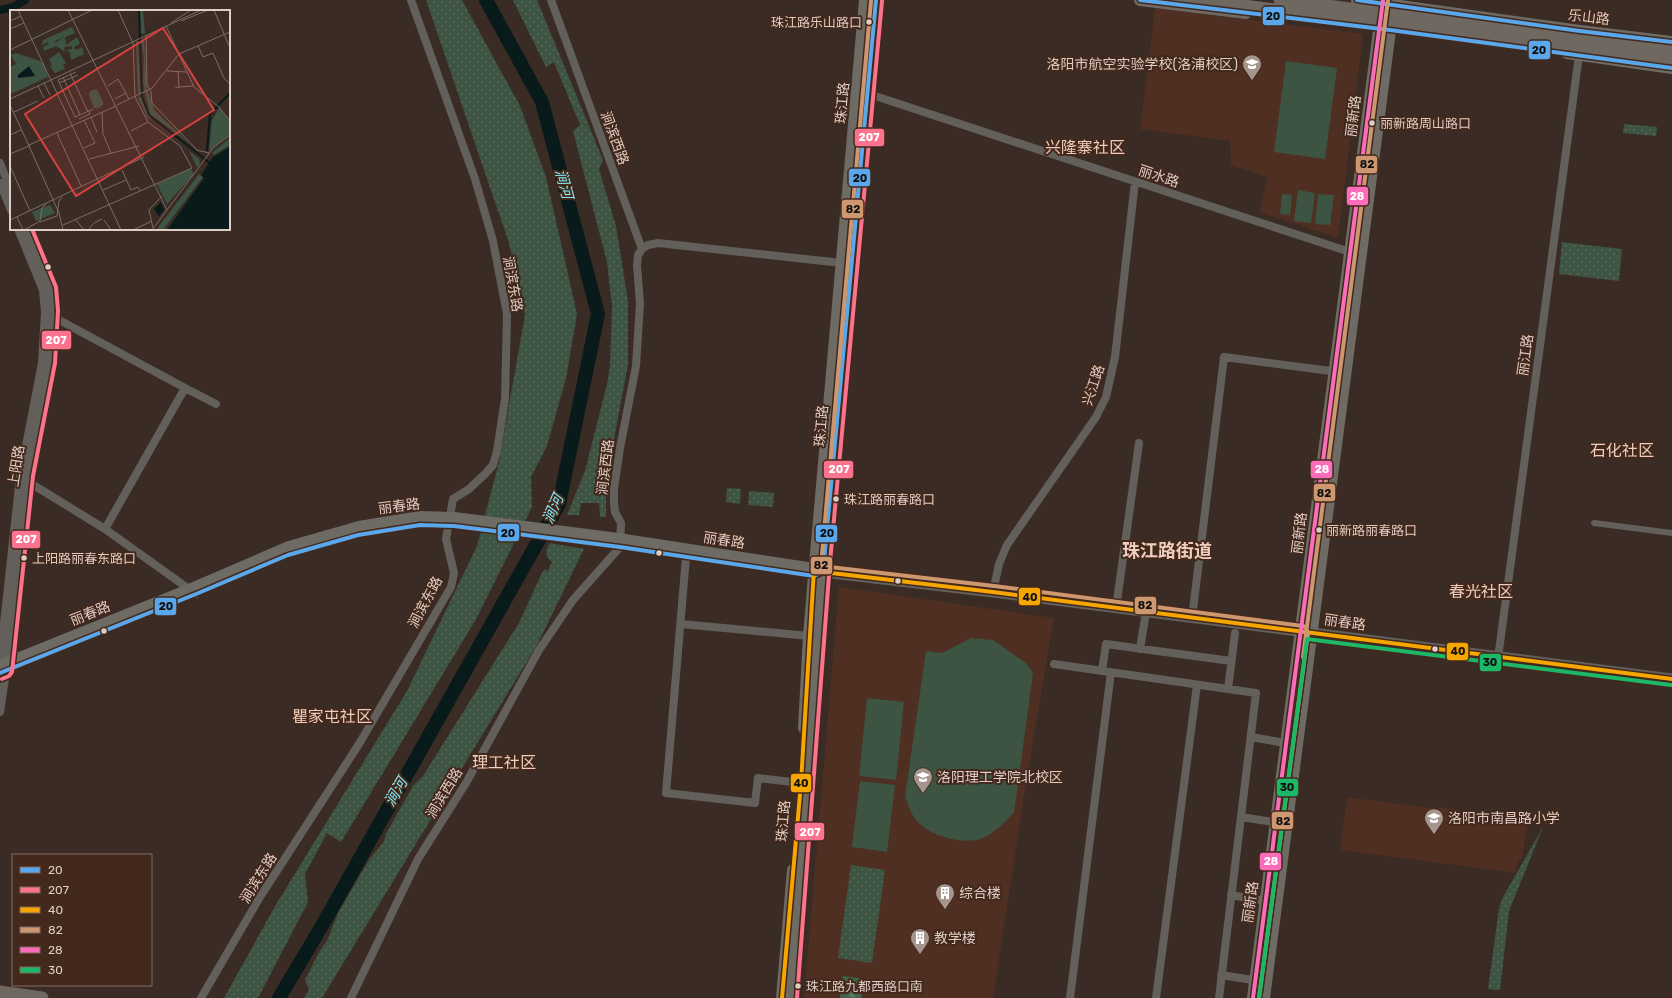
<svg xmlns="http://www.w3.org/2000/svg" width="1672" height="998" font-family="Rubik,'Noto Sans SC',sans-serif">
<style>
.built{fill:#4e2f21}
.grass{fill:url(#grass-dots)}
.forest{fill:url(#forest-firs)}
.pitch{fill:#3d5442}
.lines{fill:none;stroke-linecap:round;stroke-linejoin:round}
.canal{stroke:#091a1b;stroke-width:8}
.river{stroke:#091a1b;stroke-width:14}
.pedestrian{stroke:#63605b;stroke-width:6}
.minor{stroke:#63605b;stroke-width:8}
.tertiary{stroke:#63605b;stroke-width:11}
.secondary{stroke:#6e6b65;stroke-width:12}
.primary{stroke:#6e6861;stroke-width:13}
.bus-1-casing{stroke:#43281c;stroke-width:7}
.bus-2-casing{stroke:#43281c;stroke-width:7}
.bus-3-casing{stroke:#43281c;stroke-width:7}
.bus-4-casing{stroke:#43281c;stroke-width:7}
.bus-5-casing{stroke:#43281c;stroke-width:7}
.bus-6-casing{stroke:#43281c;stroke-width:7}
.bus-1{stroke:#5aa8eb;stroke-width:4}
.bus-2{stroke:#fc738d;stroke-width:4}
.bus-3{stroke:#f7a600;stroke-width:4}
.bus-4{stroke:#cd976f;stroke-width:4}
.bus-5{stroke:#fb6dba;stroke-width:4}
.bus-6{stroke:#1ab867;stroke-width:4}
.bus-dot{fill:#dfcdc5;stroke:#43281c;stroke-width:1.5}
.labels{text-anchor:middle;stroke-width:4;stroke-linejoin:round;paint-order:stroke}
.bus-label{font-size:13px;fill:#dfcdc5;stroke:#43281c;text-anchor:start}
.street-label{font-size:14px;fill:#dfcdc5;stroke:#43281c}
.poi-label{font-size:14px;fill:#dfcdc5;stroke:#43281c;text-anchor:start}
.water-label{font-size:15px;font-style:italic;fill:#81e9f5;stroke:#43281c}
.quarter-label{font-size:16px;fill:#f0cdbd;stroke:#43281c}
.district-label{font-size:18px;font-weight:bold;fill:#f0cdbd;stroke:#43281c}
.inset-river{fill:none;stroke:#091a1b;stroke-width:2}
.inset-road{fill:none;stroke:#7c6c65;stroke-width:1}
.view{fill:#d74140;fill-opacity:0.15;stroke:#d74140;stroke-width:2}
.inset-edge{fill:none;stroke:#dfcdc5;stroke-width:2}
.line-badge{stroke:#43281c;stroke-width:1.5}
.badge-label{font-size:11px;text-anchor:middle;font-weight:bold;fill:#fff}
.pale-badge-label{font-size:11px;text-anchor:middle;font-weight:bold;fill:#111}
</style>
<defs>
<pattern id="grass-dots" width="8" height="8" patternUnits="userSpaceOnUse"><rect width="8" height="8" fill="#3d5442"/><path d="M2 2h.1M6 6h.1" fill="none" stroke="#596b5c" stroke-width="1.8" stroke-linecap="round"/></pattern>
<pattern id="forest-firs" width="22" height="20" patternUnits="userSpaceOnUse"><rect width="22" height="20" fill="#41654b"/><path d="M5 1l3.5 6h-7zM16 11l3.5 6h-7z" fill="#5c7a63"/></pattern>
</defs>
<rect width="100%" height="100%" fill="#3a2c25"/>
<path class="built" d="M1155,8L1363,34L1338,238L1260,212L1267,177L1231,165L1230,141L1140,129Z
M839,587L1054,618L1027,777L993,998H804Z
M1347,797L1438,809L1439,807L1528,820L1522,859H1518L1516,873L1340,850Z"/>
<path class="grass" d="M426,0H462L520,106L546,177L577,314L566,378L547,446L531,477L532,507L475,621L341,842L327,833L305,874L308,902L258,998H224L274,908L407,691L477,546L499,462L525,315L509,243Z
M513,0H537L603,160L599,169L616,226L628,301V364L610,460L605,459L600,489L606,492V517H600L599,503H581L579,515H567L585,471L607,384L610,366L612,307L607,262L573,131L580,125L554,62L546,67Z
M1624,124L1657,127L1656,136L1623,133Z
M1562,242L1622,249L1619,281L1559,274Z
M727,488L741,489L740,504L726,502Z
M749,491L774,493L773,507L748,505Z
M550,543L584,549L537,645L322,998H297H304L309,990L305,980L319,952L327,941L339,911L369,860L383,843L387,832L413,786L423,776L519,623L542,573L545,569L547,572L552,562L547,557L546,550Z
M1543,827L1509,911L1500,990L1488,989L1499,908L1503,897Z
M851,865L885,870L872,963L838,958Z"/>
<path class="forest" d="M843,976L864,979L861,998H840Z"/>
<path class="pitch" d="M1286,61L1337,68L1325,159L1274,152Z
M1298,190L1315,193L1311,223L1294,221Z
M1282,194L1292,195L1290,215L1280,214Z
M1318,194L1334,195L1330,225L1315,224Z
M971,638L993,640L1027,664L1033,673L1014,813C1005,822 991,837 977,840C956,843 929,836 915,819C911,813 908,804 905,797L926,651L942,653Z
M867,698L904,702L896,780L859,776Z
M860,781L895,785L887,852L852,847Z"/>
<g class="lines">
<path class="canal" d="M0,10L13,7L25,0"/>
<path class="river" d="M279,998L323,924L559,504L598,314L542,102L486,0"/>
<path class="pedestrian" d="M1594,523L1672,533"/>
<path class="minor" d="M863,92L1353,253
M0,163L11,191
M0,183L11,210
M642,249L648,245L658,243L842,263
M48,314L185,388
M22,478L105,529L196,594
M105,529L185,388L216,404
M686,557L666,793L755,803L758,778L801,783
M993,592L999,564L1007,545L1096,417L1106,397L1115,357L1135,182
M1116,608L1139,443
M1192,618L1224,357L1338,372
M681,624L809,636
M1140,649L1146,612
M1498,658L1579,55
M0,660L20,477L42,363L45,312L43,290L18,229
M1054,664L1256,693L1219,998
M1102,671L1106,644L1231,661
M1228,689L1235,633
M0,712L6,672L27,475L49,362L52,311L50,289L26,229
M1251,737L1291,744
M1241,817L1280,823
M1231,895L1270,902
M1221,975L1259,981
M201,998L260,897L359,744L451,587L454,573L446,539L453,499L469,489L485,474L493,465L497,451L505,399L507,314L493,241L475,179L411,0
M351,998L418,859L466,783L539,650L573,600L620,547L621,523L615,512L614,503V489L620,448L636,366L640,304L637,265L638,255L642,249L551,0
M1070,998L1111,672
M1156,998L1197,685"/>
<path class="tertiary" d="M823,572L993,592L1672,679"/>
<path class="secondary" d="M1140,0L1246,13
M1357,0L1580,31L1672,42
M1567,53L1672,68
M0,666L196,587L289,547L359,527L420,517L454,518L618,539L814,569L821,571
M804,728L809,636L814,576L865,0
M782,998L793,870
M791,998L819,638L824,562L876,0
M1253,998L1383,0
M1264,998L1394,0"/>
<path class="primary" d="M1196,0L1672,60
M1280,0L1672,50
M0,992L42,998"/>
<defs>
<path id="bus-1" d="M1140,0L1390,30L1672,68
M1357,0L1580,31L1672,42
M0,673L196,594L288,555L358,535L420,525L454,526L620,547L814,576L823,572L876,0"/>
<path id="bus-2" d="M2,679L9,676L12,672L33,476L55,363L58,311L56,287L32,229
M797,998L830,562L882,1"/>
<path id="bus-3" d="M782,998L801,783L814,569L823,572L993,592L1672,679"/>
<path id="bus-4" d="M871,1L821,566L994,586L1303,626L1306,628L1308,633L1259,998
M1303,657L1388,0"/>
<path id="bus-5" d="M1253,998L1383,0"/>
<path id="bus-6" d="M1259,998L1307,639L1671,685"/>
</defs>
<use href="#bus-1" class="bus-1-casing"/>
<use href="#bus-2" class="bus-2-casing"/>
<use href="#bus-3" class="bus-3-casing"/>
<use href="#bus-4" class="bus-4-casing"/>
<use href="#bus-5" class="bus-5-casing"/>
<use href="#bus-6" class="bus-6-casing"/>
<use href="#bus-1" class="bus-1"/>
<use href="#bus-2" class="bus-2"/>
<use href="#bus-3" class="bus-3"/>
<use href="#bus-4" class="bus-4"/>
<use href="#bus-5" class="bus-5"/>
<use href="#bus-6" class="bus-6"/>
</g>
<defs>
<symbol id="school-pin" viewBox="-11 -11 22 30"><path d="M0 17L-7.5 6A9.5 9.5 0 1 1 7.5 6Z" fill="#a5958d" stroke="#43281c"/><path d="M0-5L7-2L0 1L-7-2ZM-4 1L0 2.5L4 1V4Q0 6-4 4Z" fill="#fff"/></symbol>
<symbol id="university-pin" viewBox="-11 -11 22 30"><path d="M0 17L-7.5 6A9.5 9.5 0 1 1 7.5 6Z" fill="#a5958d" stroke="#43281c"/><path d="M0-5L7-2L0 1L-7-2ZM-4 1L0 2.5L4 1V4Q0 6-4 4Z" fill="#fff"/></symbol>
<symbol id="building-pin" viewBox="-11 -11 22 30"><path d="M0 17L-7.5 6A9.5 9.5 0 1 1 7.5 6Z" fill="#a5958d" stroke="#43281c"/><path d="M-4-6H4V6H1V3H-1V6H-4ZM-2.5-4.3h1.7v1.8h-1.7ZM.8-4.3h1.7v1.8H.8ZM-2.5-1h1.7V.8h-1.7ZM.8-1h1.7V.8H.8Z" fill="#fff"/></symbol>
</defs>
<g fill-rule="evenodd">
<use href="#school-pin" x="1241" y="53" width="22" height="30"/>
<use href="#university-pin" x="912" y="766" width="22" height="30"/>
<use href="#school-pin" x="1423" y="807" width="22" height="30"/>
<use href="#building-pin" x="934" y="882" width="22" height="30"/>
<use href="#building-pin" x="909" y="927" width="22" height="30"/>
</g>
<g class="bus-dot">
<circle cx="869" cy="22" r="3.5"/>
<circle cx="1372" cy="123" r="3.5"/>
<circle cx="48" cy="267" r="3.5"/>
<circle cx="836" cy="499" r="3.5"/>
<circle cx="1319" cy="530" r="3.5"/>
<circle cx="659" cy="553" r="3.5"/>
<circle cx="24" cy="558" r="3.5"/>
<circle cx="898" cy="581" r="3.5"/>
<circle cx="104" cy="631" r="3.5"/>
<circle cx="1435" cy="649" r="3.5"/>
<circle cx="798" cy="986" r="3.5"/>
</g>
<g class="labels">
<g class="bus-label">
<text x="862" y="27" text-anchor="end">珠江路乐山路口</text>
<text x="1380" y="128">丽新路周山路口</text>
<text x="844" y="504">珠江路丽春路口</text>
<text x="1326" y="535">丽新路丽春路口</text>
<text x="32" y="563">上阳路丽春东路口</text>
<text x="806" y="991">珠江路九都西路口南</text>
</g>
<g class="street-label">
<text transform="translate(1589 17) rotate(7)" y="5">乐山路</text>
<text transform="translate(842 103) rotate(-85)" y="5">珠江路</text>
<text transform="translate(1353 116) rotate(-83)" y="5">丽新路</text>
<text transform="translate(615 138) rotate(70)" y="5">涧滨西路</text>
<text transform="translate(1159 176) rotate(18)" y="5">丽水路</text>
<text transform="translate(513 284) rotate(80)" y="5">涧滨东路</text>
<text transform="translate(1525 355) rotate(-82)" y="5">丽江路</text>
<text transform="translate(1093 385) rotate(-72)" y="5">兴江路</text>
<text transform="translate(821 426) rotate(-85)" y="5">珠江路</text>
<text transform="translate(16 466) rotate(-81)" y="5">上阳路</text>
<text transform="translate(605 467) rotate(-83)" y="5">涧滨西路</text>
<text transform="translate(399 506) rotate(-7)" y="5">丽春路</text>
<text transform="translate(1299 533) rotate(-83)" y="5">丽新路</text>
<text transform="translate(724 540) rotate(9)" y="5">丽春路</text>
<text transform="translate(425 602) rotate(-62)" y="5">涧滨东路</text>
<text transform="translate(90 613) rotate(-22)" y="5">丽春路</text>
<text transform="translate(1345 622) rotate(8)" y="5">丽春路</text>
<text transform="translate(444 793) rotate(-59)" y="5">涧滨西路</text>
<text transform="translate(783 821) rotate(-85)" y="5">珠江路</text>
<text transform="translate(258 878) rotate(-58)" y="5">涧滨东路</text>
<text transform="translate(1250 902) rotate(-82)" y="5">丽新路</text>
</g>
<g class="poi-label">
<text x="1238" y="69" text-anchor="end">洛阳市航空实验学校(洛浦校区)</text>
<text x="937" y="782">洛阳理工学院北校区</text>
<text x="1448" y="823">洛阳市南昌路小学</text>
<text x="959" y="898">综合楼</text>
<text x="934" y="943">教学楼</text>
</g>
<g class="water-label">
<text transform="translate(564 184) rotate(75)" y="5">涧河</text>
<text transform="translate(553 509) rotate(-66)" y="5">涧河</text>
<text transform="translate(396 792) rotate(-60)" y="5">涧河</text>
</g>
<g class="quarter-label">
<text x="1085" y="153">兴隆寨社区</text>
<text x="1622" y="456">石化社区</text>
<text x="1481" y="597">春光社区</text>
<text x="332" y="722">瞿家屯社区</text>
<text x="504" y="768">理工社区</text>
</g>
<g class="district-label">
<text x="1167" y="557">珠江路街道</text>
</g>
</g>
<g transform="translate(10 10)">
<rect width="220" height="220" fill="#3a2c25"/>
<path d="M130,0H133L135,23L131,24ZM62,17L65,23L45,31V33L55,27L56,35L67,27L70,34L64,37L66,40L72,37L74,44L61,50L60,42L56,40L62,39V36L54,37L55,42L46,36L34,41L33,37L39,34L38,32L32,35L33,30ZM134,29L137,79L145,101L179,133L140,104L133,73L134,48L131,30ZM128,31L131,83L128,85L126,32ZM131,87L140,109L189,149L190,154L187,157L179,141L137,107L128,88Z" fill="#3d5442"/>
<path d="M49,42L56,53L53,55L55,59L45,63L40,56L42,55L39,49ZM6,43L33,52L38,67L1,84L0,57L6,54L1,45ZM209,98L220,112V124L199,141L202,110ZM220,128V135L204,145L202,143ZM181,159L184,164L157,194L147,174ZM189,164L193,167L153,220H146ZM40,195L45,203L26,211L22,202Z" fill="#3d5442"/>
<path d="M87,79L94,94L89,98H84L79,85L80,81Z" fill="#3d5442"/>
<path d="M19,56L25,66L8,68V65ZM220,137V220H157L194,168L191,165L203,147ZM151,192L154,200L149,206L144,199Z" fill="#091a1b"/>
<path class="inset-river" d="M129,0L132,87L139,105L201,154M197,141L200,104L220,83"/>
<path class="inset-road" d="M8,0L111,220M58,0L157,200M108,0L122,31M204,0L220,38M0,11L11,6M171,11L198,0M161,13L181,0M156,16L184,77L209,97L220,111M0,19L14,13M136,26L137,75L141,82L142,93L187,140L199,143M188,36L193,47L203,43L214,68L220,74M0,40L82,0M157,61L177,62M66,62L48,70L65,107L83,99M60,63L78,102M53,67L70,105M34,73L40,85M49,73L68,65M28,76L34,88M98,76L108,69L119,89M169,77L184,76M165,78L169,77L168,62M0,89L191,0M105,89L116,83M0,95L20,138M107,95L142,78L169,44L220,22M4,102L28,91M92,102L93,124L101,143M81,107L87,122M69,109L80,104L79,101M121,121L138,112M47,123L71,176M0,125L11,120M19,135L106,96M19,136L49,203L53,220M74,138L85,133L74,110M0,144L19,136M79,149L129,136M0,156L20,201M112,160L121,180L128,177L130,180M93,180L116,170M7,207L13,220M65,209L74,220M0,210L134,147M94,210L101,220M30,212L47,206L49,191L52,187M53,215L182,158L170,136L138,112L125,87L123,32M143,218L139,200L152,186M14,220L30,211L32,198L36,194M78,220L84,213L92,209M123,220L142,211M142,220L204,137L220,125"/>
<path class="view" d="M153,18L204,100L66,186L15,104Z"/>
<rect width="220" height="220" class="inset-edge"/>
</g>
<g class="line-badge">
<rect x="1262" y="6" width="23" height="20" rx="4" fill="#5aa8eb"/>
<rect x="1528" y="40" width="23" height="20" rx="4" fill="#5aa8eb"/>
<rect x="854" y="128" width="31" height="19" rx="4" fill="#fc738d"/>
<rect x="1355" y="155" width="23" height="19" rx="4" fill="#cd976f"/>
<rect x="848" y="168" width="23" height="19" rx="4" fill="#5aa8eb"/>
<rect x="1346" y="186" width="23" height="20" rx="4" fill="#fb6dba"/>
<rect x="841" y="199" width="23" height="20" rx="4" fill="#cd976f"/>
<rect x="41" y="330" width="31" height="20" rx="4" fill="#fc738d"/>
<rect x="1310" y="460" width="23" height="19" rx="4" fill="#fb6dba"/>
<rect x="823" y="460" width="31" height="19" rx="4" fill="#fc738d"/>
<rect x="1313" y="483" width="23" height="19" rx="4" fill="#cd976f"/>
<rect x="497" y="523" width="23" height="19" rx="4" fill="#5aa8eb"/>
<rect x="815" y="524" width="23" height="19" rx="4" fill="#5aa8eb"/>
<rect x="11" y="530" width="30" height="19" rx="4" fill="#fc738d"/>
<rect x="810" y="556" width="23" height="19" rx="4" fill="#cd976f"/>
<rect x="1018" y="587" width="23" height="19" rx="4" fill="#f7a600"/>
<rect x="1134" y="596" width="23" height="19" rx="4" fill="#cd976f"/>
<rect x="154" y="597" width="23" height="19" rx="4" fill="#5aa8eb"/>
<rect x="1446" y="642" width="23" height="19" rx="4" fill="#f7a600"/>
<rect x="1479" y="653" width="23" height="19" rx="4" fill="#1ab867"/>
<rect x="790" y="773" width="22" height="20" rx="4" fill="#f7a600"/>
<rect x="1276" y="778" width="23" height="19" rx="4" fill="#1ab867"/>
<rect x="1271" y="811" width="23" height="19" rx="4" fill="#cd976f"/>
<rect x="794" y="822" width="31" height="19" rx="4" fill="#fc738d"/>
<rect x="1259" y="852" width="23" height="19" rx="4" fill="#fb6dba"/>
</g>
<g class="badge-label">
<text x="869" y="141">207</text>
<text x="1357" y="200">28</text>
<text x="56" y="344">207</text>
<text x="1322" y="473">28</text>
<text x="839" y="473">207</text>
<text x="26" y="543">207</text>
<text x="810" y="836">207</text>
<text x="1271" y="865">28</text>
</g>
<g class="pale-badge-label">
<text x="1273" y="20">20</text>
<text x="1539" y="54">20</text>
<text x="1367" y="168">82</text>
<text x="860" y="182">20</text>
<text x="853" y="213">82</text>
<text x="1324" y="497">82</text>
<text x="508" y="537">20</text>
<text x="827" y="537">20</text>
<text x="821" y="569">82</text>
<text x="1030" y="601">40</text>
<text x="1145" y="609">82</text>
<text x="166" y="610">20</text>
<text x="1458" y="655">40</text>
<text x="1490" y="666">30</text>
<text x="801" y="787">40</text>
<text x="1287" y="791">30</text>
<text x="1283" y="825">82</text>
</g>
<rect x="12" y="854" width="140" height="132" fill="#43281c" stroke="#816a60"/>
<rect x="20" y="867" width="20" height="6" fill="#5aa8eb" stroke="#816a60"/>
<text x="48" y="874" font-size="12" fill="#dfcdc5">20</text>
<rect x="20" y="887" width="20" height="6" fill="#fc738d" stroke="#816a60"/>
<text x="48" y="894" font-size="12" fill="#dfcdc5">207</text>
<rect x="20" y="907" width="20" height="6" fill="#f7a600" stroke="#816a60"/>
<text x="48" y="914" font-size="12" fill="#dfcdc5">40</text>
<rect x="20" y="927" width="20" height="6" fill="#cd976f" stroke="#816a60"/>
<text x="48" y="934" font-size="12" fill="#dfcdc5">82</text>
<rect x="20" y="947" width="20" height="6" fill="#fb6dba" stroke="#816a60"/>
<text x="48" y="954" font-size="12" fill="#dfcdc5">28</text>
<rect x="20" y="967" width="20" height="6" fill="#1ab867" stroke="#816a60"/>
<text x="48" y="974" font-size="12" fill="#dfcdc5">30</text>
</svg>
